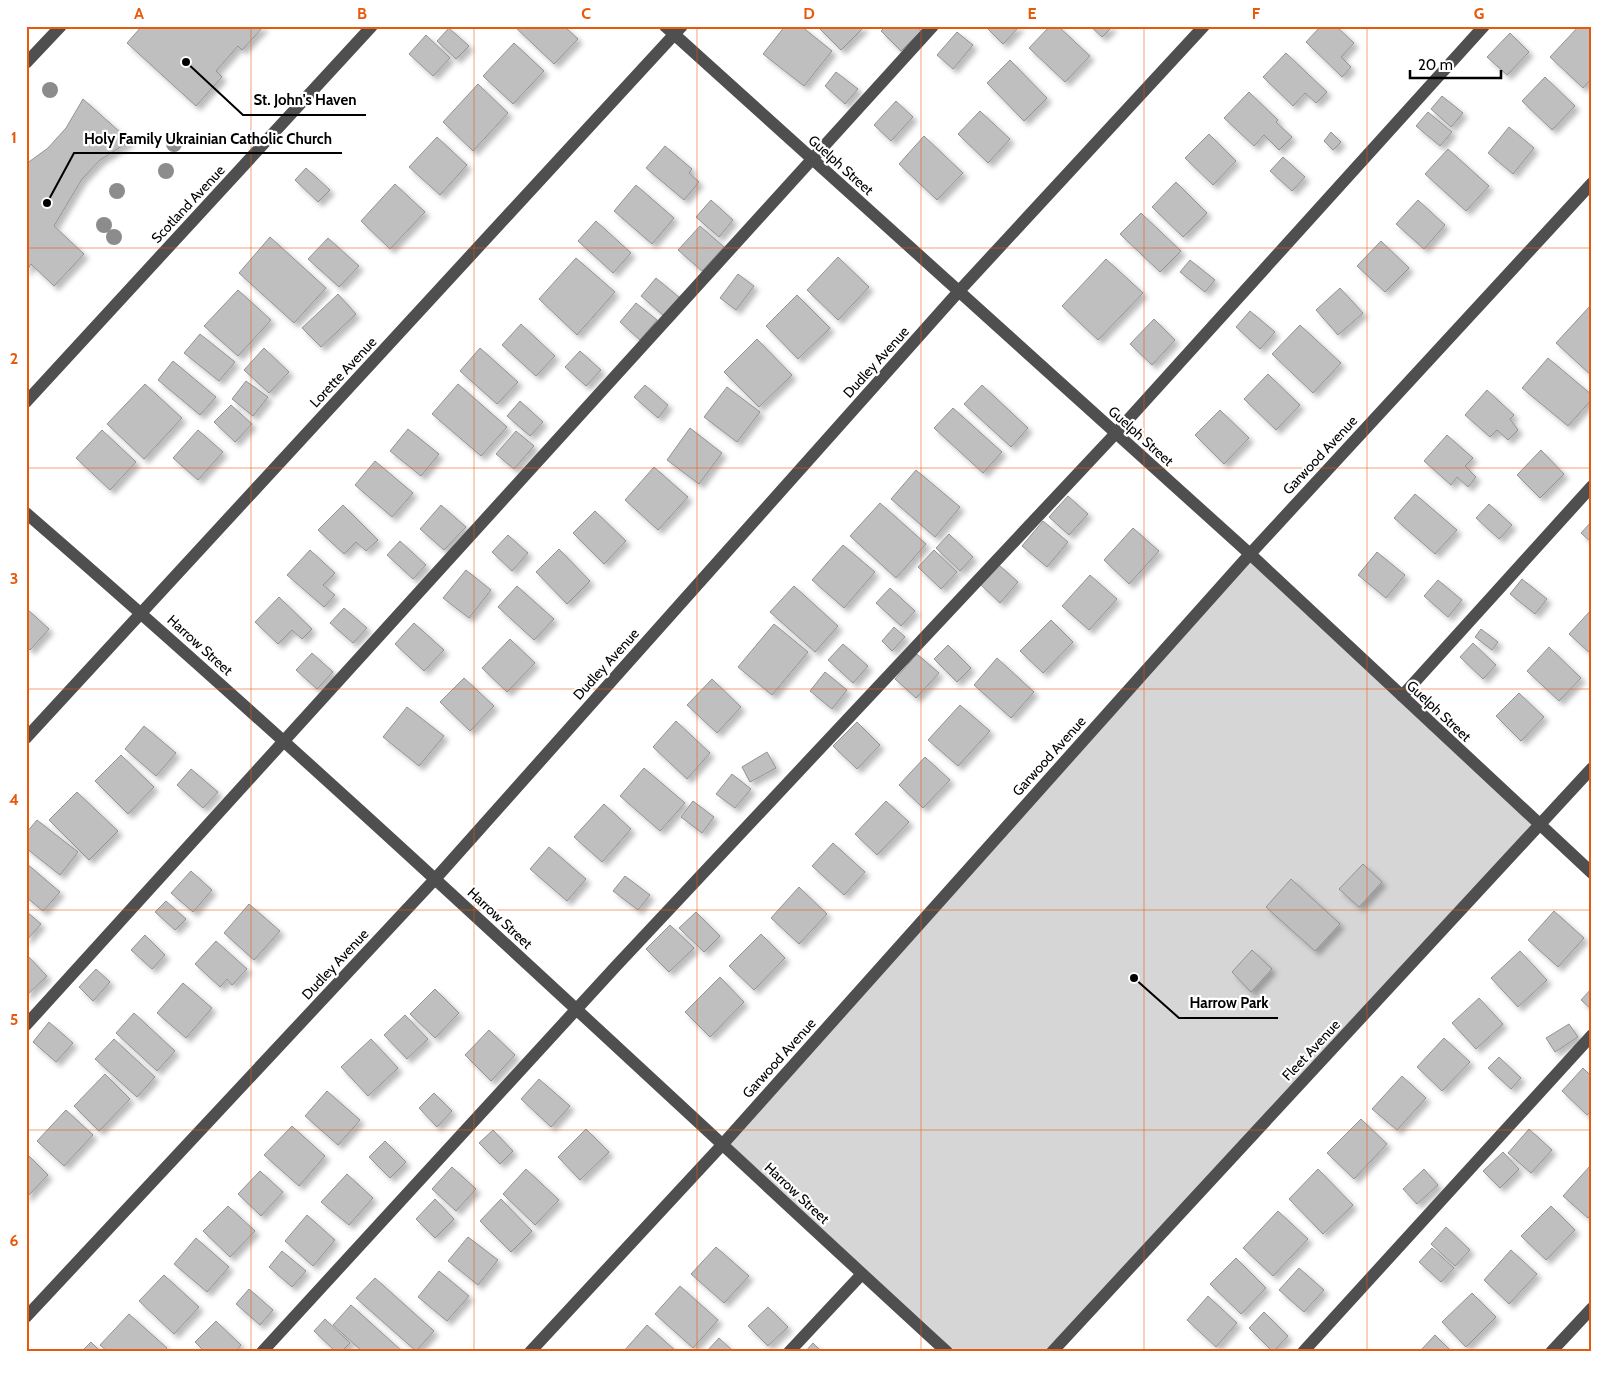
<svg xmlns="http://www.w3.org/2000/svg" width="1618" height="1378" font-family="Cabin,sans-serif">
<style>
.green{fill:#d6d6d6}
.building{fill:#bfbfbf;stroke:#939393;filter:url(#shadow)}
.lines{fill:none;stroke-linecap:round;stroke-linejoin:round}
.minor{stroke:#4f4f4f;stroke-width:12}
.tree{fill:#8c8c8c}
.grid{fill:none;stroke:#e8590c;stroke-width:1;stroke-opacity:0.55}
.labels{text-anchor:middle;stroke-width:4.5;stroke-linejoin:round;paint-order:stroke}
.street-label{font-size:14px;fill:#000;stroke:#fff}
.leader{fill:none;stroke:#000;stroke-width:2}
.callout-dot{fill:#000;stroke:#fff;stroke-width:2}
.callout-label{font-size:15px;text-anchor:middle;font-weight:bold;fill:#000;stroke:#fff;stroke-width:4.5;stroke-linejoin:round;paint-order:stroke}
.neatline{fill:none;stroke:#e8590c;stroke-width:2}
.grid-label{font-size:16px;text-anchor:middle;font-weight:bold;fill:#e8590c}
</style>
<defs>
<filter id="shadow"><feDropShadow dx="4.5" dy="4.5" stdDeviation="2.5" flood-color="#0004"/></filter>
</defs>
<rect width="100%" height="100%" fill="#fff"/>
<path class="green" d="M1250,554L1539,825L1052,1352H947L722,1145Z"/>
<path class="building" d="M142,26H264L242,50L238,46L216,71L222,77L196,106L127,43Z
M514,26H564L578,39L554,64Z
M785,26H801L832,51L804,86L763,54Z
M817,26H863L864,27L841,50Z
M886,26H917L921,31L901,51L881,31Z
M985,26H1020L1003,44Z
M1050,26H1058L1090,56L1065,82L1029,48Z
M1090,26H1113L1102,37Z
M1321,26H1336L1354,43L1341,57L1351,67L1342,77L1306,42Z
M1579,26H1592V78L1583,88L1550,57Z
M449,28L469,46L456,59L437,41Z
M957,32L973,45L953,69L937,55Z
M1510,33L1529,52L1507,75L1487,57Z
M426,35L450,58L433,76L409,54Z
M514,43L544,71L513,104L483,76Z
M1286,53L1327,92L1316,103L1305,93L1293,106L1263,77Z
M1010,60L1047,98L1024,121L987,83Z
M836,72L858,89L845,104L825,86Z
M1545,77L1575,106L1552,130L1522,101Z
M478,84L508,113L473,151L443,122Z
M1249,92L1278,120L1276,122L1292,137L1279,150L1264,135L1254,146L1224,118Z
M1442,96L1463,113L1451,127L1431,109Z
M83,99L130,141L100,160L82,179L54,226L84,254L54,286L31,264L26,272V164L48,148L66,128Z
M896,101L913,117L891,141L874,125Z
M980,111L1010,139L988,163L958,134Z
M1428,112L1452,132L1440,146L1416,126Z
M1509,127L1534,148L1513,174L1488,153Z
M1331,132L1341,142L1333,150L1324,141Z
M1209,134L1236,161L1213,185L1185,158Z
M924,136L963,173L937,200L899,164Z
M437,137L467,165L440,195L409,167Z
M665,146L692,169L689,173L699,182L684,200L646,168Z
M1448,149L1489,186L1466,211L1425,174Z
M1283,157L1305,177L1292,191L1270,171Z
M306,168L330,190L318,202L295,180Z
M1176,182L1207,213L1183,237L1152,207Z
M395,184L425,212L390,249L361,221Z
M636,185L674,218L652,244L614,211Z
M711,200L733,220L719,237L696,217Z
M1418,200L1445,225L1424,249L1396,224Z
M1141,213L1181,251L1160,272L1120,234Z
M596,221L631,253L613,273L578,241Z
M700,226L724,247L702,271L678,250Z
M270,237L326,288L294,323L239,273Z
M328,238L359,266L339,287L308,259Z
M1381,241L1409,268L1385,292L1357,266Z
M838,257L869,287L838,320L807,290Z
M576,258L615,292L577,335L539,299Z
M1106,259L1143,293L1098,340L1062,306Z
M1190,260L1215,280L1205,292L1180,272Z
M738,274L754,286L736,310L720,298Z
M656,278L680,298L664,316L641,296Z
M1340,288L1363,313L1338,335L1316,310Z
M238,290L271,320L238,356L204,326Z
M338,294L356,314L321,347L302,328Z
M797,295L830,328L798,359L766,326Z
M636,303L657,320L640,340L620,322Z
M1590,306L1592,308V376L1556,343Z
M1250,311L1275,332L1260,349L1236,327Z
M1154,319L1175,340L1152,365L1130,344Z
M521,324L555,356L536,376L502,345Z
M1300,325L1341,363L1313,393L1272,354Z
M200,334L235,362L219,381L184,353Z
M757,339L792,375L759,407L724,372Z
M264,348L289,372L269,393L244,370Z
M480,348L518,382L497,404L460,371Z
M580,351L601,370L586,386L565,367Z
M1548,358L1592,395V399L1568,426L1522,388Z
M173,361L216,397L200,415L158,380Z
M1268,374L1300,405L1276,430L1244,399Z
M246,381L268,397L253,416L232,399Z
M145,384L182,418L144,459L107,424Z
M458,384L507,427L481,456L432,414Z
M645,385L668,405L658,418L634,397Z
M982,385L1028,428L1011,447L964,404Z
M727,387L760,412L737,442L704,417Z
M1487,390L1514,415L1510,419L1518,430L1508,440L1497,430L1490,437L1465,415Z
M520,401L543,422L530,436L507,416Z
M231,405L252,424L235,442L214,422Z
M953,408L1002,452L983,473L934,428Z
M1220,410L1249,438L1224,464L1195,435Z
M690,428L722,453L699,484L667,460Z
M408,429L439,454L421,476L390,451Z
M102,430L136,462L110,490L76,458Z
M198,430L223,452L198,480L173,458Z
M516,431L534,446L514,469L496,454Z
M1447,435L1473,458L1465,466L1476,477L1468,487L1457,477L1451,485L1424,461Z
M1541,450L1564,474L1540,498L1517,475Z
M375,461L413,493L392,517L355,485Z
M654,467L688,497L658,530L625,500Z
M916,470L960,507L935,537L891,499Z
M1415,494L1457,530L1435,554L1394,518Z
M1068,496L1088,514L1069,535L1049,517Z
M880,503L926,544L896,578L850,536Z
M1489,504L1512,525L1499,539L1476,518Z
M343,505L378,540L366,551L356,542L344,554L318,530Z
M441,505L466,527L444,550L420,529Z
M595,511L626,541L604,564L573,533Z
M1043,521L1068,542L1047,567L1022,546Z
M1592,521V543L1581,533Z
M1133,528L1159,551L1129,584L1104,560Z
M949,534L973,557L960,571L936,548Z
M508,535L528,553L512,571L492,552Z
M400,541L426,565L413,579L387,555Z
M843,545L875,572L844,608L812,580Z
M559,549L590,581L567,604L536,572Z
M310,550L335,573L323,585L335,595L324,607L287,575Z
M934,550L957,572L941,589L918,567Z
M1377,552L1405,575L1386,598L1358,575Z
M999,565L1018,582L1000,603L980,584Z
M466,570L491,590L469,618L443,598Z
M1090,575L1117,599L1089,630L1062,606Z
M1522,579L1547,599L1535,614L1510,594Z
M1438,580L1462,600L1448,617L1424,596Z
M517,586L554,619L534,640L498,607Z
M794,586L838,626L815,652L770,612Z
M890,588L915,611L901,626L876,603Z
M279,597L312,629L302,639L292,630L278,644L255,622Z
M26,608L49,629L30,650L26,646Z
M344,608L367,628L353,643L330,623Z
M1592,609V655L1569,634Z
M1051,620L1073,642L1043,673L1020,651Z
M414,623L444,650L424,671L395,644Z
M774,624L808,652L772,695L738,667Z
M894,627L905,637L892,651L882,641Z
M1481,629L1498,642L1492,650L1475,637Z
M510,639L535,663L507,692L482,668Z
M1473,643L1496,665L1483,679L1460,657Z
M843,644L868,666L853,683L828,660Z
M948,645L971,668L957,682L934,659Z
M1549,647L1581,678L1559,701L1527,671Z
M312,653L333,672L317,689L296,670Z
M917,654L939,673L916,698L895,679Z
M997,658L1034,692L1011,718L974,685Z
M825,672L847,690L832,709L810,691Z
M464,678L494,706L470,731L440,702Z
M712,679L741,707L717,733L687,705Z
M1519,693L1544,717L1521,741L1496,716Z
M960,705L990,731L958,766L928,740Z
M407,707L444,736L419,766L383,737Z
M676,721L710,753L687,779L653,747Z
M857,722L880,745L857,769L833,746Z
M144,726L176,753L156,776L125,749Z
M767,752L776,768L750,782L742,767Z
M121,755L154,787L128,814L95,781Z
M925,757L950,780L923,808L899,785Z
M644,768L685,803L660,831L620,796Z
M191,769L218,792L203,808L177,785Z
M732,774L751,789L735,808L716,794Z
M77,792L118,831L89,860L49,820Z
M693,801L714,817L702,833L681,817Z
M886,801L909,822L877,855L855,834Z
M604,804L631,829L602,862L574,837Z
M37,820L78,852L60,875L26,848V833Z
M833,843L865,872L844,895L812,866Z
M549,847L586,879L567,901L530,869Z
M26,863L60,892L43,911L26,897Z
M1363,864L1382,882L1359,907L1339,889Z
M191,871L212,890L193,912L171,893Z
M625,876L650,895L638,910L613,891Z
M1291,879L1340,924L1315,951L1266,907Z
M799,887L827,914L799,944L771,918Z
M166,901L186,919L175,930L155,912Z
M249,904L280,931L254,960L224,933Z
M26,911L41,924L26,941Z
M1554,911L1584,938L1558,967L1528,940Z
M696,912L720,936L704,952L679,928Z
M670,925L694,948L669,972L646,949Z
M761,934L785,958L754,990L729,966Z
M145,935L165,955L152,969L131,950Z
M216,941L247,969L232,985L227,979L220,987L195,964Z
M1252,950L1272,969L1251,992L1232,972Z
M1520,951L1547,980L1518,1007L1491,978Z
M26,954L47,976L26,996Z
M96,969L110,982L93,1001L79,987Z
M720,977L744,1002L710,1037L685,1012Z
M183,983L212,1008L186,1038L157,1013Z
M1592,988V1010L1581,1000Z
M435,989L459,1013L435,1038L410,1014Z
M1479,998L1503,1024L1476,1049L1452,1023Z
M134,1013L175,1051L157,1071L116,1033Z
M405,1015L428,1039L407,1059L384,1035Z
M49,1022L73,1043L56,1062L33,1042Z
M1569,1024L1578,1037L1555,1052L1546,1038Z
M489,1030L515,1055L491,1081L465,1055Z
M1444,1038L1470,1062L1442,1091L1417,1067Z
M114,1039L155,1077L137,1097L95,1059Z
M371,1039L398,1068L368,1096L341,1067Z
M1499,1057L1521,1078L1511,1089L1488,1068Z
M1583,1068L1592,1077V1111L1587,1115L1562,1091Z
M105,1074L130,1099L99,1131L74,1106Z
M1402,1076L1426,1098L1397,1130L1372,1109Z
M539,1079L570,1106L551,1127L521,1099Z
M327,1091L360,1120L338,1145L305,1116Z
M434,1093L452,1111L437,1127L419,1108Z
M66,1110L93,1135L64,1166L37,1141Z
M1361,1119L1387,1144L1354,1179L1327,1153Z
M292,1126L325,1156L299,1186L264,1155Z
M586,1129L609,1152L580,1180L558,1157Z
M1529,1129L1552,1150L1531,1173L1508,1153Z
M493,1130L513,1151L500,1164L479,1143Z
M385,1141L406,1162L390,1178L369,1157Z
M1503,1152L1519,1169L1500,1188L1483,1171Z
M26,1153L48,1175L26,1198Z
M1590,1166L1592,1213L1588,1218L1563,1196Z
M452,1167L476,1189L456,1211L432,1189Z
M526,1169L559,1200L535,1225L503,1194Z
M1318,1169L1353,1205L1323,1234L1289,1199Z
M1424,1169L1438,1185L1417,1204L1403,1189Z
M260,1171L283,1192L261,1216L238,1194Z
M347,1174L373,1198L349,1225L321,1202Z
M435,1199L454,1219L435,1238L416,1219Z
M501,1199L532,1231L511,1252L480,1221Z
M228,1206L255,1231L230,1257L203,1231Z
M1551,1206L1575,1230L1546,1260L1521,1236Z
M1278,1211L1308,1239L1273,1276L1243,1248Z
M307,1215L335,1240L313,1266L285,1241Z
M1446,1227L1470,1250L1455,1266L1431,1244Z
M468,1237L498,1260L478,1285L448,1261Z
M196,1238L229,1267L207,1292L174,1264Z
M716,1247L749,1276L724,1303L691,1274Z
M1432,1248L1454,1268L1441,1282L1419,1262Z
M1511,1250L1537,1274L1509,1304L1484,1280Z
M282,1251L306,1271L292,1287L269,1267Z
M1236,1258L1266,1288L1241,1314L1210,1284Z
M1299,1268L1324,1290L1304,1312L1279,1290Z
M439,1271L469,1296L447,1321L418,1297Z
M164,1275L199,1307L174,1334L139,1301Z
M375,1278L434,1331L416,1351L356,1298Z
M680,1286L718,1320L693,1348L655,1314Z
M249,1289L273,1310L260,1325L236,1304Z
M1472,1293L1496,1317L1466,1347L1442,1322Z
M1208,1296L1237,1323L1216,1347L1187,1320Z
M351,1305L403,1352H363L333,1325Z
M768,1307L788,1327L768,1346L748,1326Z
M1264,1312L1288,1336L1273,1352L1249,1328Z
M129,1314L167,1348L164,1352H108L100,1345Z
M325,1319L350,1343L341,1352H336L314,1331Z
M216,1321L241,1345L235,1352H205L195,1342Z
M647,1325L677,1352H623Z
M1435,1335L1452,1352H1419Z
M719,1338L734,1352H706Z
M91,1342L101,1352H81Z
M813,1343L822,1352H805Z"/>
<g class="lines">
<path class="minor" d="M665,26L1250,554L1592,873
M26,63L61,26
M26,402L372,26
M26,513C340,785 641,1071 947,1352
M1402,696L1592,486
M26,738L682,26
M26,1025L933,26
M26,1317L436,878L960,290L1204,26
M262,1352L617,965L1116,433L1484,26
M530,1352L722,1145L1250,554L1592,183
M789,1352L862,1274
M1052,1352L1592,768
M1303,1352L1592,1035
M1551,1352L1592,1308"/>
</g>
<g class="tree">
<circle cx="50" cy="90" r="8"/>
<circle cx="174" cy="144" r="8"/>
<circle cx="166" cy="171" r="8"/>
<circle cx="117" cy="191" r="8"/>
<circle cx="104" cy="225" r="8"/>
<circle cx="114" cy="237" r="8"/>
</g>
<path class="grid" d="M251,26V1352M474,26V1352M697,26V1352M921,26V1352M1144,26V1352M1367,26V1352M26,248H1592M26,468H1592M26,689H1592M26,910H1592M26,1130H1592"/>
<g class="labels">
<g class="street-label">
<text transform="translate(841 165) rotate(42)" y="5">Guelph Street</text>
<text transform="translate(188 204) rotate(-47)" y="5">Scotland Avenue</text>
<text transform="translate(876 362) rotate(-48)" y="5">Dudley Avenue</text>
<text transform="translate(343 372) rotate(-47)" y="5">Lorette Avenue</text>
<text transform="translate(1141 436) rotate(42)" y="5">Guelph Street</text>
<text transform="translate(1320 455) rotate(-47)" y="5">Garwood Avenue</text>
<text transform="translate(200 645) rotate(42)" y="5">Harrow Street</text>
<text transform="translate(606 664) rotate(-48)" y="5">Dudley Avenue</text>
<text transform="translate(1439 711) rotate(43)" y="5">Guelph Street</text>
<text transform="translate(1049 756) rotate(-48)" y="5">Garwood Avenue</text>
<text transform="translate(500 918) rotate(43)" y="5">Harrow Street</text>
<text transform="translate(335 964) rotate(-47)" y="5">Dudley Avenue</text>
<text transform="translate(1311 1050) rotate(-47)" y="5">Fleet Avenue</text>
<text transform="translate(779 1058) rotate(-48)" y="5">Garwood Avenue</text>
<text transform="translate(797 1193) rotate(43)" y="5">Harrow Street</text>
</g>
</g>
<path class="leader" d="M186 62L243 115H366M47 203L74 153H342M1134 978L1179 1018H1278"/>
<g class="callout-dot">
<circle cx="186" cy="62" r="5"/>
<circle cx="47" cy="203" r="5"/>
<circle cx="1134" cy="978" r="5"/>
</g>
<g class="callout-label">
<text x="305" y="105">St. John's Haven</text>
<text x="208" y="144">Holy Family Ukrainian Catholic Church</text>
<text x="1229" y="1008">Harrow Park</text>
</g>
<rect width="1618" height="1378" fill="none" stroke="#ffffff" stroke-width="55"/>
<path d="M1410 70v8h91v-8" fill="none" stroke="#000000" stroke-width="2.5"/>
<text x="1418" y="70" font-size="15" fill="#000000" stroke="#ffffff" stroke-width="4" paint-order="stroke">20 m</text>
<rect x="28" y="28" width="1562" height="1322" class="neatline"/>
<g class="grid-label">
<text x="139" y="19">A</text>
<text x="362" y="19">B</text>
<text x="586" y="19">C</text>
<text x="809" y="19">D</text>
<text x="1032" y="19">E</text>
<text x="1256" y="19">F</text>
<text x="1479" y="19">G</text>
<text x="14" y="143">1</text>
<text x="14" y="364">2</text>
<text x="14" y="584">3</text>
<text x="14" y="805">4</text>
<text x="14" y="1025">5</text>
<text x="14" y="1246">6</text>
</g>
</svg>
